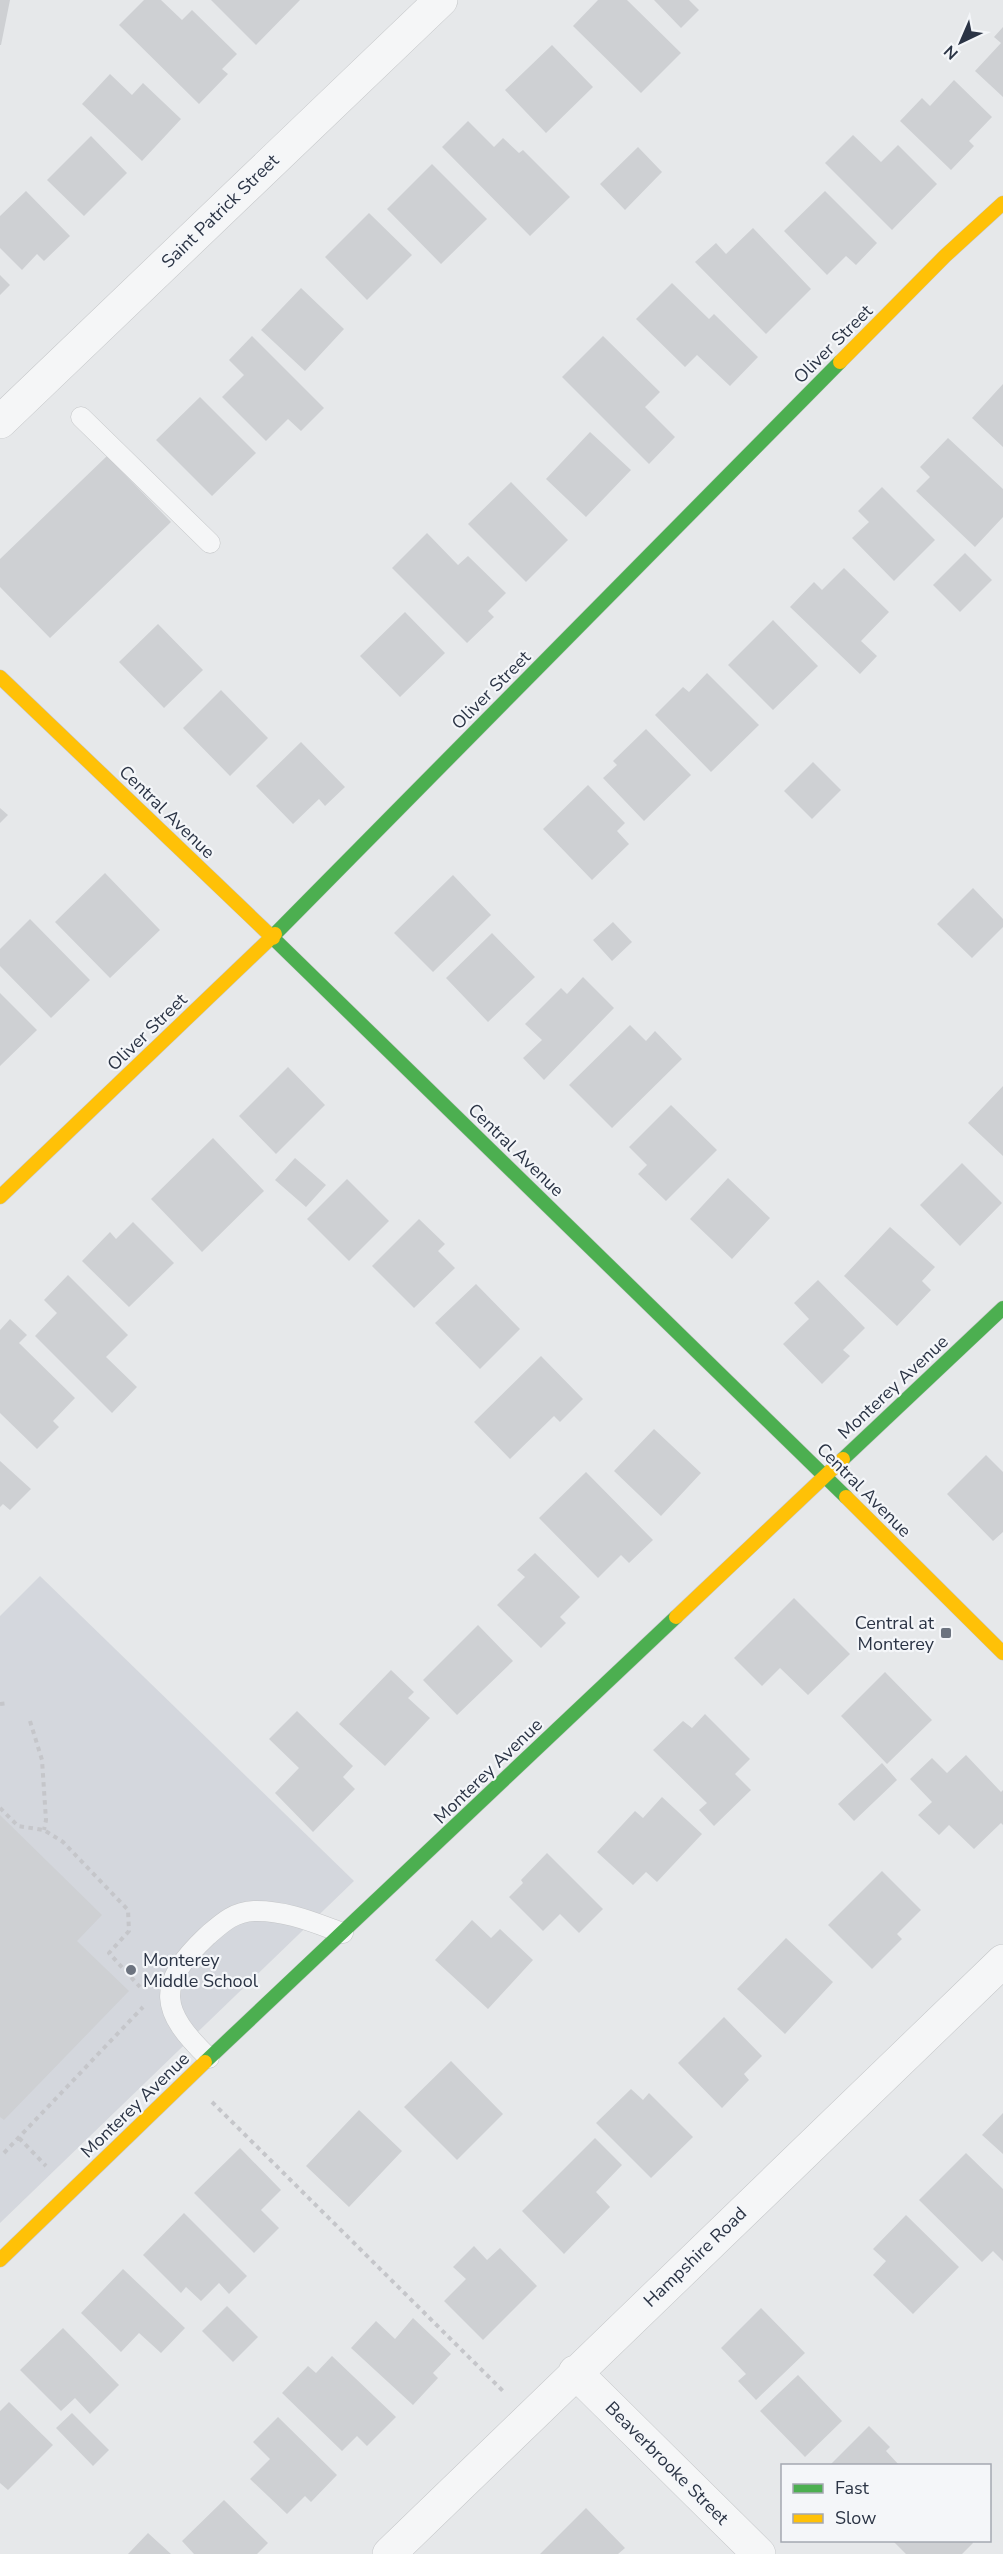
<svg xmlns="http://www.w3.org/2000/svg" width="1003" height="2554" font-family="'Nunito Sans',sans-serif">
<style>
.built{fill:#d4d7dd}
.building{fill:#ced0d3}
.lines{fill:none;stroke-linecap:round;stroke-linejoin:round}
.lane-casing{stroke:#c4c6c8;stroke-width:21}
.street-casing{stroke:#c4c6c8;stroke-width:34}
.fast-casing{stroke:#c4c6c8;stroke-width:15}
.slow-casing{stroke:#c4c6c8;stroke-width:15}
.path{stroke:#c5c6ca;stroke-width:4;stroke-dasharray:4.5 4.5;stroke-linecap:butt}
.lane{stroke:#f5f6f7;stroke-width:20}
.street{stroke:#f5f6f7;stroke-width:33}
.fast{stroke:#4caf50;stroke-width:14}
.slow{stroke:#ffc107;stroke-width:14}
.poi-dot{fill:#6c737f;stroke:#f4f6f9;stroke-width:2}
.labels{text-anchor:middle;stroke-width:4.5;stroke-linejoin:round;paint-order:stroke}
.street-label{font-size:18px;fill:#2b3445;stroke:#f4f6f9}
.poi-label{font-size:18px;fill:#2b3445;stroke:#f4f6f9;text-anchor:end}
</style>
<rect width="100%" height="100%" fill="#e6e8ea"/>
<path class="built" d="M40,1576L354,1881L0,2223V1616Z"/>
<path class="building" d="M0,0H10L1,45H0Z
M144,0H161L182,20L192,10L237,54L222,69L228,74L199,104L119,25Z
M211,0H300L256,45Z
M598,0H627L681,53L641,93L573,26Z
M654,0H689L699,10L681,28Z
M1003,27V97L975,71L1001,43L994,37Z
M552,45L593,87L546,133L505,90Z
M110,74L132,95L143,83L181,119L142,161L82,104Z
M954,80L992,117L969,141L974,146L951,170L900,121L922,98L930,106Z
M468,121L494,147L503,138L519,153L523,150L570,197L530,236L442,147Z
M853,135L881,162L898,145L937,184L892,230L825,163Z
M91,136L127,173L84,216L47,180Z
M638,147L662,172L625,210L600,184Z
M432,164L487,219L441,264L387,209Z
M26,191L70,236L44,261L37,254L22,270L0,248V216Z
M825,191L877,243L856,265L846,256L827,275L784,231Z
M369,213L412,255L367,300L325,257Z
M753,228L811,289L766,334L695,262L716,243L726,254Z
M0,275L10,285L0,295Z
M672,283L709,319L714,314L758,357L730,386L697,355L685,367L636,319Z
M301,288L344,329L305,371L261,330Z
M252,336L324,408L301,431L288,419L266,441L222,397L244,375L229,360Z
M603,336L660,392L645,407L675,437L649,464L562,377Z
M1003,384V447L972,418Z
M200,397L256,453L212,496L156,440Z
M590,432L631,470L586,517L546,479Z
M948,438L1003,489V517L975,547L916,491L930,477L920,467Z
M107,456L171,522L50,638L0,587V559Z
M511,482L568,540L526,582L468,524Z
M882,487L935,540L894,581L852,538L869,522L858,511Z
M427,533L458,565L468,556L506,593L488,611L494,617L467,643L392,568Z
M965,553L992,580L960,612L933,585Z
M844,568L889,612L861,641L877,656L860,674L790,607L814,582L822,590Z
M405,612L445,653L400,697L360,656Z
M773,620L818,666L773,710L728,665Z
M158,624L203,670L164,708L119,662Z
M707,673L759,725L711,772L655,715L683,687L689,692Z
M221,690L268,738L230,776L183,728Z
M646,729L691,775L644,821L603,778L617,765L613,761Z
M301,742L345,787L325,806L319,799L293,824L256,786Z
M813,762L841,790L812,819L784,791Z
M588,785L625,823L617,831L629,844L592,880L543,829Z
M0,808L8,815L0,823Z
M105,873L160,930L110,978L55,922Z
M453,875L491,915L433,972L394,933Z
M973,888L1003,919V927L972,958L937,924Z
M30,919L90,980L51,1018L0,966V949Z
M613,922L632,942L612,961L593,940Z
M492,933L535,977L488,1022L446,978Z
M583,977L614,1008L544,1080L523,1058L542,1040L525,1024L561,988L567,994Z
M0,993L37,1030L0,1066Z
M630,1025L646,1041L655,1031L682,1059L612,1128L569,1085Z
M288,1067L325,1105L276,1154L239,1116Z
M1003,1086V1156L968,1123Z
M671,1105L717,1150L666,1201L638,1174L647,1165L629,1147Z
M213,1138L264,1191L202,1252L151,1199Z
M295,1158L326,1185L306,1207L275,1180Z
M962,1163L1002,1203L960,1246L920,1205Z
M728,1178L770,1218L732,1259L690,1219Z
M347,1179L389,1221L349,1261L307,1219Z
M419,1219L445,1244L438,1251L455,1268L414,1308L372,1266Z
M133,1222L174,1263L129,1307L82,1261L110,1232L116,1239Z
M890,1227L935,1267L922,1281L931,1290L897,1326L844,1276Z
M68,1275L128,1335L106,1357L137,1387L112,1413L35,1336L57,1313L44,1300Z
M818,1280L865,1328L843,1350L850,1356L822,1384L783,1344L809,1319L794,1303Z
M476,1284L520,1329L480,1369L435,1323Z
M10,1319L27,1335L19,1343L75,1398L53,1421L59,1427L37,1449L0,1413V1330Z
M541,1356L583,1399L560,1422L554,1416L510,1459L474,1422Z
M654,1429L701,1473L661,1516L614,1471Z
M986,1455L1003,1472V1532L993,1541L947,1494Z
M0,1461L31,1489L10,1510L3,1504L0,1507Z
M586,1472L653,1540L629,1563L621,1555L598,1578L539,1518Z
M535,1553L580,1597L560,1617L566,1623L541,1648L497,1605L525,1577L517,1570Z
M794,1598L850,1654L808,1695L780,1668L762,1686L734,1658Z
M478,1625L513,1661L457,1715L423,1680Z
M391,1670L414,1692L408,1698L430,1718L385,1766L339,1724Z
M885,1672L932,1720L887,1764L841,1716Z
M297,1711L353,1766L343,1777L355,1789L313,1832L275,1793L299,1768L269,1739Z
M705,1714L750,1759L735,1774L751,1790L714,1826L699,1810L707,1803L653,1750L683,1721L692,1728Z
M966,1755L1001,1792L1003,1790V1825L1001,1823L974,1849L949,1825L939,1835L918,1815L932,1802L910,1779L932,1758L947,1773Z
M882,1763L897,1780L854,1821L838,1804Z
M662,1797L702,1834L657,1882L646,1872L633,1885L597,1852L635,1811L643,1818Z
M0,1815L102,1915L77,1941L129,1991L4,2120L0,2117Z
M547,1853L603,1909L579,1933L560,1914L543,1931L509,1897L523,1883L521,1880Z
M882,1871L921,1910L897,1934L902,1939L872,1969L828,1925Z
M472,1920L491,1938L500,1929L533,1960L488,2009L435,1960Z
M786,1938L833,1982L785,2034L737,1989Z
M724,2017L762,2056L744,2074L749,2080L722,2108L678,2063Z
M451,2061L503,2114L457,2160L404,2107Z
M631,2089L643,2100L649,2093L693,2137L651,2178L596,2123Z
M359,2110L402,2151L349,2207L306,2166Z
M1003,2113V2154L982,2135Z
M595,2138L622,2165L596,2192L610,2207L564,2254L522,2211Z
M240,2148L281,2190L261,2210L279,2228L254,2253L194,2193Z
M966,2153L1003,2189V2261L993,2251L982,2262L919,2200Z
M184,2213L247,2276L229,2294L219,2283L201,2301L186,2287L181,2293L143,2255Z
M906,2215L959,2267L913,2314L873,2275L886,2261L873,2249Z
M474,2246L487,2260L500,2248L537,2286L483,2340L444,2301L466,2279L453,2267Z
M123,2269L185,2328L161,2353L139,2333L121,2352L81,2313Z
M227,2306L258,2337L233,2362L202,2331Z
M761,2308L805,2353L756,2400L738,2381L746,2374L721,2348Z
M413,2318L451,2354L433,2373L438,2378L413,2405L351,2348L376,2321L395,2339Z
M63,2328L119,2385L90,2414L75,2398L61,2411L20,2370Z
M332,2356L396,2417L367,2446L357,2436L342,2451L282,2393L308,2366L316,2373Z
M798,2375L842,2421L805,2457L760,2411Z
M9,2402L53,2445L8,2490L0,2483V2411Z
M72,2413L109,2450L93,2466L56,2428Z
M278,2417L337,2475L311,2502L305,2496L287,2514L250,2479L270,2459L253,2442Z
M869,2426L890,2447L886,2451L900,2466H829Z
M224,2500L268,2543L257,2554H194L182,2541Z
M586,2508L625,2548L618,2554H540Z
M148,2533L171,2554H128Z
M892,2540H971L973,2543L962,2554H906Z"/>
<g class="lines">
<defs>
<path id="lane" d="M81,417L210,543
M209,2058C160,2011 155,1985 207,1936C222,1923 233,1912 254,1911C285,1910 315,1923 343,1933"/>
<path id="street" d="M0,422L441,0
M575,2372L759,2554
M389,2554L1003,1961"/>
<path id="fast" d="M275,934L840,362
M273,938L846,1497
M843,1459L1003,1308
M205,2062L676,1617"/>
<path id="slow" d="M840,362L945,256L1003,203
M0,677L273,938
M0,1197L275,934
M846,1497L1003,1653
M676,1617L843,1459
M0,2260L205,2062"/>
</defs>
<use href="#lane" class="lane-casing"/>
<use href="#street" class="street-casing"/>
<use href="#fast" class="fast-casing"/>
<use href="#slow" class="slow-casing"/>
<path class="path" d="M0,1704L8,1703
M30,1721L42,1760L46,1820L44,1830
M0,1808L18,1826L44,1830L63,1842L128,1910L129,1931L109,1953L140,1987
M212,2102L505,2393
M19,2138L46,2166
M4,2153L143,2007"/>
<use href="#lane" class="lane"/>
<use href="#street" class="street"/>
<use href="#fast" class="fast"/>
<use href="#slow" class="slow"/>
</g>
<g class="poi-dot">
<rect x="940" y="1627" width="12" height="12" rx="3"/>
<circle cx="131" cy="1970" r="6"/>
</g>
<g class="labels">
<g class="street-label">
<text transform="translate(220 211) rotate(-44)" y="6">Saint Patrick Street</text>
<text transform="translate(833 344) rotate(-45)" y="6">Oliver Street</text>
<text transform="translate(491 690) rotate(-45)" y="6">Oliver Street</text>
<text transform="translate(167 812) rotate(44)" y="6">Central Avenue</text>
<text transform="translate(147 1032) rotate(-44)" y="6">Oliver Street</text>
<text transform="translate(516 1150) rotate(44)" y="6">Central Avenue</text>
<text transform="translate(893 1387) rotate(-43)" y="6">Monterey Avenue</text>
<text transform="translate(864 1490) rotate(45)" y="6">Central Avenue</text>
<text transform="translate(488 1771) rotate(-44)" y="6">Monterey Avenue</text>
<text transform="translate(135 2105) rotate(-44)" y="6">Monterey Avenue</text>
<text transform="translate(695 2257) rotate(-44)" y="6">Hampshire Road</text>
<text transform="translate(667 2463) rotate(45)" y="6">Beaverbrooke Street</text>
</g>
<g class="poi-label">
<text x="934" y="1629">Central at<tspan x="934" dy="21">Monterey</tspan></text>
<text x="143" y="1966" text-anchor="start">Monterey<tspan x="143" dy="21">Middle School</tspan></text>
</g>
</g>
<rect x="781" y="2464" width="210" height="78" fill="#f4f6f9" stroke="#a4a8b1" stroke-width="1.5"/>
<rect x="793" y="2484" width="30" height="9" fill="#4caf50" stroke="#a4a8b1" stroke-width="1.5"/>
<text x="835" y="2494" font-size="18" fill="#2b3445">Fast</text>
<rect x="793" y="2514" width="30" height="9" fill="#ffc107" stroke="#a4a8b1" stroke-width="1.5"/>
<text x="835" y="2524" font-size="18" fill="#2b3445">Slow</text>
<g transform="translate(961 42) rotate(224)" stroke="#f4f6f9" stroke-width="4.5" paint-order="stroke">
<path d="M0-4.5L10 22L0 15L-10 22Z" fill="#2b3445"/>
<text y="-9" font-size="16" font-weight="bold" text-anchor="middle" fill="#2b3445">N</text>
</g>
</svg>
